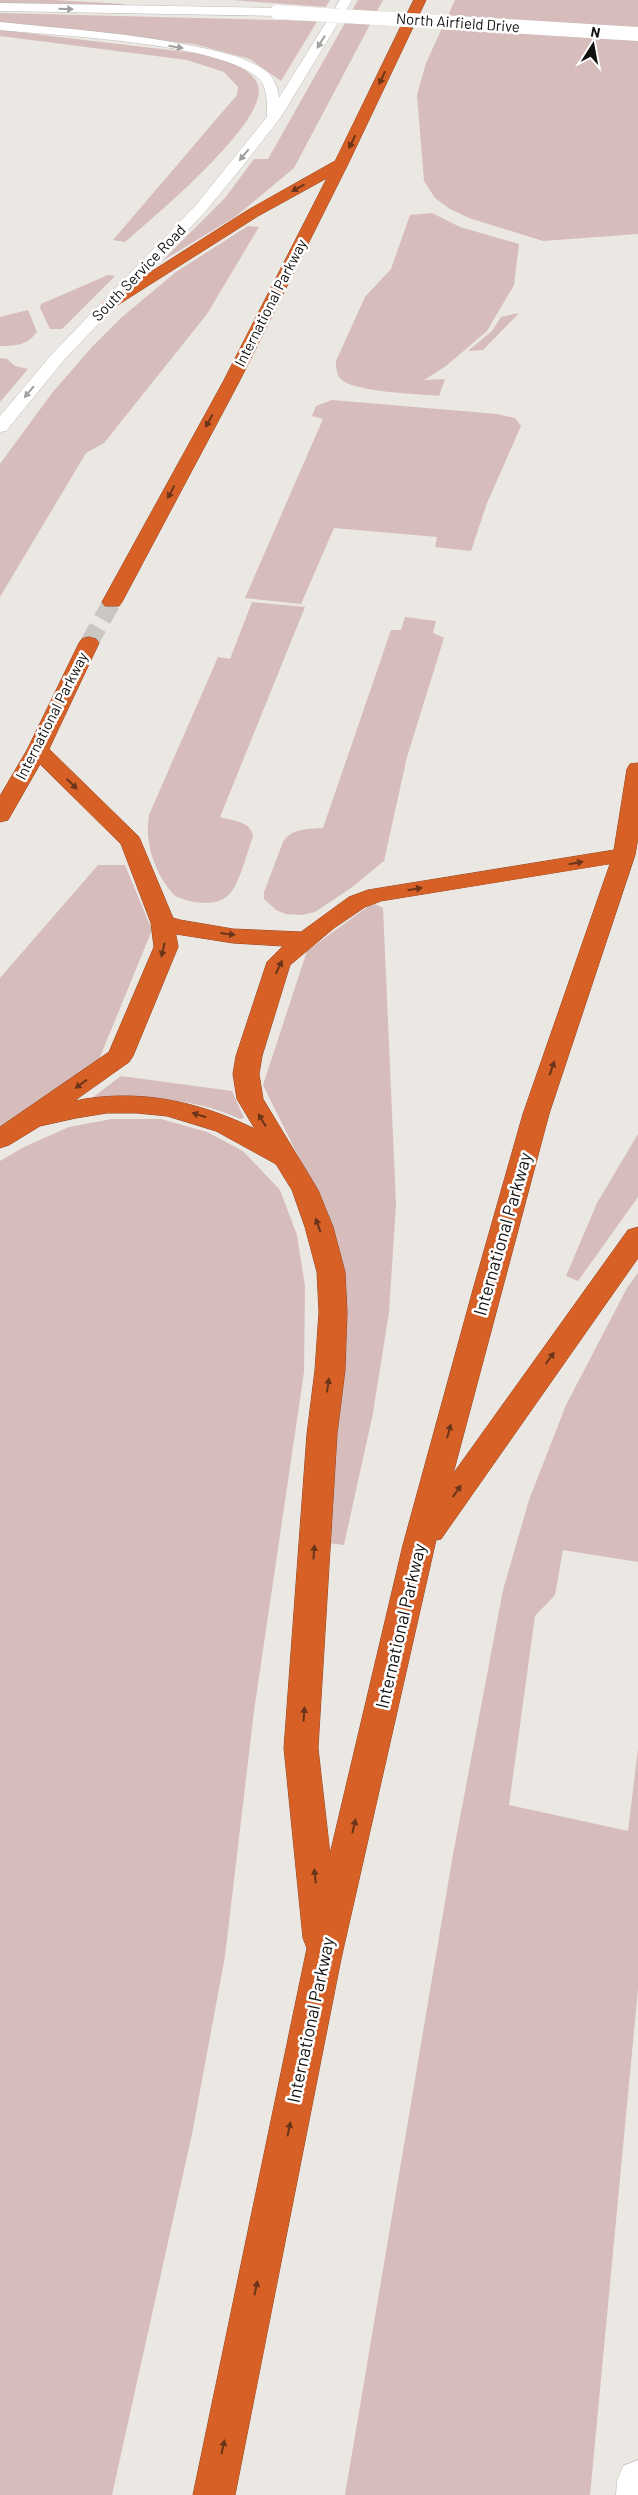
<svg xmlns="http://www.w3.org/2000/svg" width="638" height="2495" font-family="Barlow,sans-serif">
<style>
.green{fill:#d6bcbb}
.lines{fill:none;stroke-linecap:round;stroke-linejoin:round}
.motorway-tunnel{stroke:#cac7c3;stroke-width:18;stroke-dasharray:18 9;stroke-linecap:butt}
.secondary-casing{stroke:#bdb9b5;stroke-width:1}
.motorway-casing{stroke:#92441e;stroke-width:1}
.secondary{fill:#fff;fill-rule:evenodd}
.motorway{fill:#d76026;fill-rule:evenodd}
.secondary-bridge-casing{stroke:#bdb9b5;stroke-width:14;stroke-linecap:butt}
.secondary-bridge{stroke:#fff;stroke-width:14}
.oneway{fill:#a0a09f}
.oneway2{fill:#6b3519}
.labels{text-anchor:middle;stroke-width:5;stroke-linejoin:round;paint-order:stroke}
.far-street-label{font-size:15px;fill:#12110f;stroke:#fff}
.street-label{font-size:18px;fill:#12110f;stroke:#fff}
</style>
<rect width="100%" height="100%" fill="#ebe7e3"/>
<path class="green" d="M0,0H54L124,4L122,7L0,4Z
M232,0H330L281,81L250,59L194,44L0,23V13L317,21L326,7Z
M358,0H383L294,168L235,217L162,261L225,198L254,159H268Z
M455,0H638V234L543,241L469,218L450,209L435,198L424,181L417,95L426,63Z
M0,30L203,54C221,60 250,65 258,85C271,120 150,220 125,242L113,240L237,95L238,87L224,72L187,60L0,36Z
M432,213L460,227L519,244L514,285L487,331L446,366L424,380L445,379L439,396C420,394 352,392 341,379C336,374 336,367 336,361L365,297L391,269L410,215Z
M248,226L259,227L207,314L104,443L86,453L0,597V464L52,393L92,347L122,317L176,272Z
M108,275L115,276L62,329H50L40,308L41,304Z
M28,310L37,332C27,345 16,346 0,346V317Z
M519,313L483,350L468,351L492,331L501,317Z
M0,358L7,359L15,366L28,369L0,402Z
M332,400L497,414L515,418L521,426L487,503L471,551L435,547L437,537L334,528L301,604L245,598L323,419L312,416L316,406Z
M252,602L305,607L220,817C232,821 252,821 253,837C247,852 241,878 232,891C220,909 190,903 175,896C155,875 144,842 149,815L218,657L230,659Z
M405,617L436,621L433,633L444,638L407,757L384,861L351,888L315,912L302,915L286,914L276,910L264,899V892L283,842C292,828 308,829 323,828L391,630H401Z
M98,865H125L152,930L98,1062L0,1130V978Z
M375,904L383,908L396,1204L389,1312L373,1413L344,1545L321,1542L342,1380L312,1184L263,1085L307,951L370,905Z
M121,1076L232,1091L244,1118L240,1119C193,1097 143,1097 92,1098Z
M112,1119H161L207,1132L243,1151L280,1190L297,1235L305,1286L304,1372L254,1711L225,1956L192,2134L112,2495H0V1161L24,1147L69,1127Z
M638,1134V1197L578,1281L566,1276L597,1203Z
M638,1273V1562L563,1550L555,1595L535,1616L509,1805L628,1831L638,1749V1989L590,2495H345L452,1860L503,1590L529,1500L566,1405L627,1288Z"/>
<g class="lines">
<path class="motorway-tunnel" d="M89,643L112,602"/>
<defs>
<path id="secondary" d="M340,0H352L281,117L241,168L205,212L64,360L6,431L0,432V416L52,354L195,206L267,117C267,105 268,85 257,77C214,42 59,36 0,30V22C66,29 133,33 198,47C221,52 247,57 266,71C274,77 278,88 279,98Z
M0,3L277,8L283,12L277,16L0,11Z
M638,2460V2495H616L617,2481L623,2466Z"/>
<path id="motorway" d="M414,0H426L348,164L239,382L122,602L119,606H105L102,602L223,382L327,178L258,216L116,306L110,308L102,303L248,210L335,161Z
M89,637L96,639L99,643L49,749L139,837L173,918L180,920L233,929L301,932L349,897L368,890L614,850L627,769L630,764L638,763V838L635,855L549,1114L453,1474L628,1230L638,1227V1258L441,1539L436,1540L341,1959L235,2495H193L307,1948L303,1938L284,1748L307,1434L315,1370L319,1312L317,1272L305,1227L292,1190L276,1164L216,1131L167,1116L137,1113H107L76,1118L40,1126L9,1145L0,1148V1127L109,1052L154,947L151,923L121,844L40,764L8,820L0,822V796L27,750L79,643L82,639ZM610,864L523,1114L474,1286L403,1545L330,1854L318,1748L337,1434L345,1370L347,1312L345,1272L333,1227L318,1190L263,1099L259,1074L262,1056L290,965L334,928L365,907L381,901ZM176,934L233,943L283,946L267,962L236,1056L233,1074L237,1099L255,1129C198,1101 137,1088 74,1101L129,1062L133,1056L178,947Z"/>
</defs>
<use href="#secondary" class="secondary-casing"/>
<use href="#motorway" class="motorway-casing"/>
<use href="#secondary" class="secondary"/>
<use href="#motorway" class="motorway"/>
<defs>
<path id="secondary-bridge" d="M277,12L638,34"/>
</defs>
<use href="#secondary-bridge" class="secondary-bridge-casing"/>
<use href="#secondary-bridge" class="secondary-bridge"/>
</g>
<defs><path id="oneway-solid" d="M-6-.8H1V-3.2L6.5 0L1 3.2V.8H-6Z" transform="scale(1.25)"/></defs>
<g class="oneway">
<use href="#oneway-solid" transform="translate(66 9) rotate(1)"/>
<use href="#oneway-solid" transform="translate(321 42) rotate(122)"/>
<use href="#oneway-solid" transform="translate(176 47) rotate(9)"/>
<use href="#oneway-solid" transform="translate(244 155) rotate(129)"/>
<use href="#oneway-solid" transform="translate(29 392) rotate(130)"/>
</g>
<g class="oneway2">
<use href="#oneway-solid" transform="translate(382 78) rotate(115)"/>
<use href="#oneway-solid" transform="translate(352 142) rotate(116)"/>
<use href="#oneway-solid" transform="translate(298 188) rotate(151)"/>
<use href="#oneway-solid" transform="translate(209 421) rotate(119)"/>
<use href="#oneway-solid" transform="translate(171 492) rotate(118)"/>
<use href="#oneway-solid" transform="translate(72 784) rotate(44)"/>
<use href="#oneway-solid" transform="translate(576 863) rotate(-10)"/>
<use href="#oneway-solid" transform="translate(415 889) rotate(-9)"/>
<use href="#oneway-solid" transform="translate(228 934) rotate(7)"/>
<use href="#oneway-solid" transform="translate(163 950) rotate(103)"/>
<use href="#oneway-solid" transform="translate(279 967) rotate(-64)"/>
<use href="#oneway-solid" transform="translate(552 1068) rotate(-71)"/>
<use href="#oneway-solid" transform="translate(81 1084) rotate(144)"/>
<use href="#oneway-solid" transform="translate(199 1115) rotate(-162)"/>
<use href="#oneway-solid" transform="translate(262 1120) rotate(-121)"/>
<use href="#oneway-solid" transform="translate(318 1225) rotate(-109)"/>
<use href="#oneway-solid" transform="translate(550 1358) rotate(-54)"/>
<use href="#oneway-solid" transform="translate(328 1385) rotate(-82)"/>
<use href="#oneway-solid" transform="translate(449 1431) rotate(-75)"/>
<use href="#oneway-solid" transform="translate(457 1491) rotate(-55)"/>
<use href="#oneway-solid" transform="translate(314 1552) rotate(-86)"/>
<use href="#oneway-solid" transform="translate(304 1714) rotate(-86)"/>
<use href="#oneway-solid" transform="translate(354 1826) rotate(-77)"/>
<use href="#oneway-solid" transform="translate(315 1876) rotate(-96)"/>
<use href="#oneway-solid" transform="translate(289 2129) rotate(-78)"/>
<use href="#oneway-solid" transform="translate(256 2288) rotate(-78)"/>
<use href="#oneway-solid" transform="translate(223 2447) rotate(-78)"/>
</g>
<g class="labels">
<g class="far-street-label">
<text transform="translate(458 23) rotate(4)" y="5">North Airfield Drive</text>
<text transform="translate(139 273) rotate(-46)" y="5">South Service Road</text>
<text transform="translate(271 303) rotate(-63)" y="5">International Parkway</text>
<text transform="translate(52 716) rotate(-63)" y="5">International Parkway</text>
</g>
<g class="street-label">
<text transform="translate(503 1234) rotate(-74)" y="6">International Parkway</text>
<text transform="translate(401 1626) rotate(-77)" y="6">International Parkway</text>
<text transform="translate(311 2020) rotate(-78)" y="6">International Parkway</text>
</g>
</g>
<g transform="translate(593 45) rotate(11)" stroke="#ffffff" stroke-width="4" paint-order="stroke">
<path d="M0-4L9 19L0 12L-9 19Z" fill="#12110f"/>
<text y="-8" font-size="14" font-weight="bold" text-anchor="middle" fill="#12110f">N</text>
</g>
</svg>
